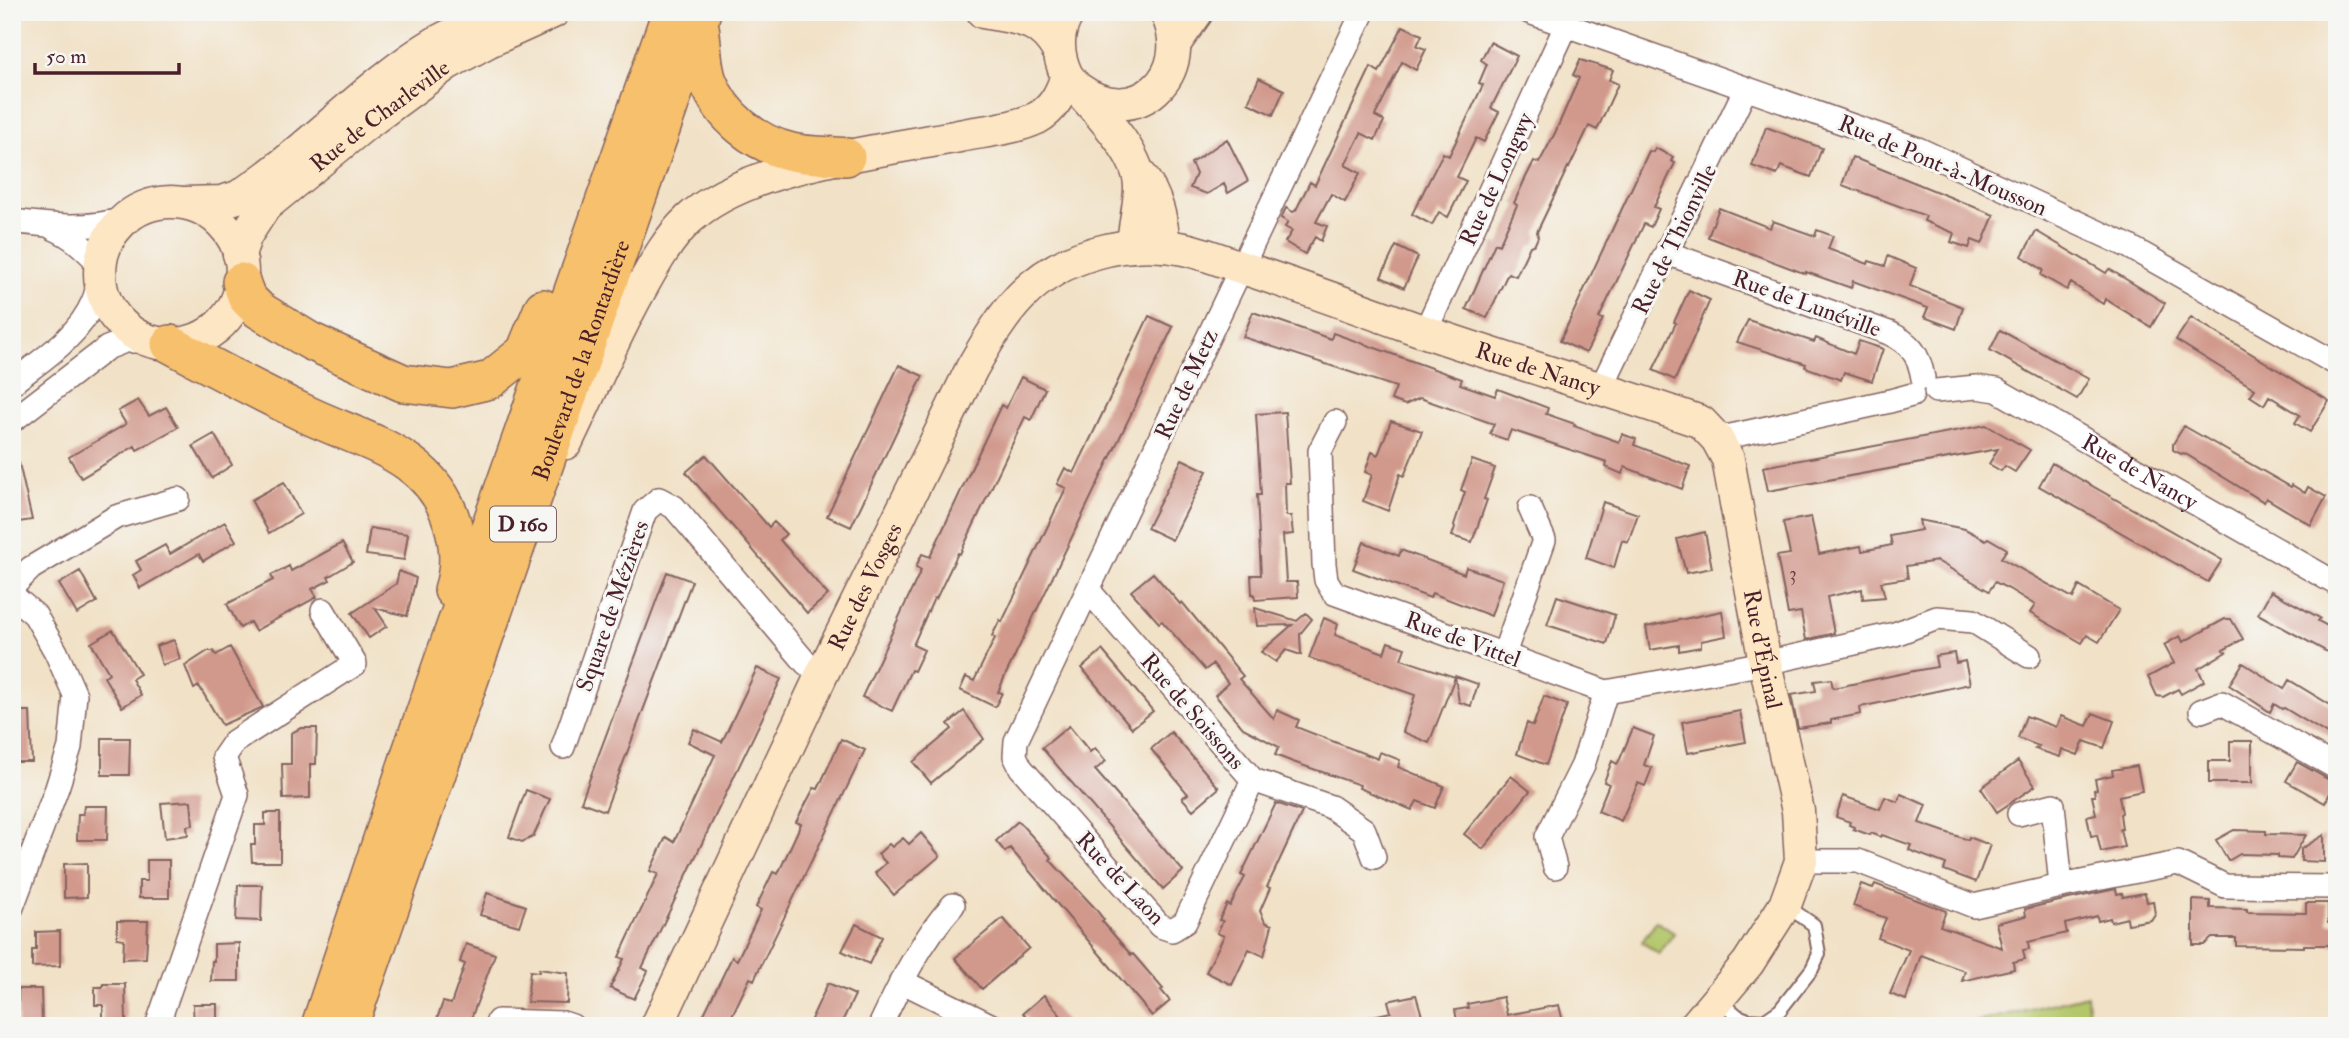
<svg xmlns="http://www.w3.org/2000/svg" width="2349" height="1038" font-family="'IM FELL Double Pica',serif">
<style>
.green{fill:#b3c66a;stroke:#7e724a;stroke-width:2}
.building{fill:#d1998c}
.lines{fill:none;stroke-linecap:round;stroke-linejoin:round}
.lane-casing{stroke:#846361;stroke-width:16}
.street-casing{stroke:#846361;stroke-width:26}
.secondary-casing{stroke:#846361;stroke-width:35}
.primary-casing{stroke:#846361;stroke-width:40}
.lane{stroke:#fff;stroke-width:12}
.street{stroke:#fff;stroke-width:23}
.secondary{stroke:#fce6c4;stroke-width:32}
.primary{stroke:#f7c06c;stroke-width:37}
.labels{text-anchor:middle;stroke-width:6;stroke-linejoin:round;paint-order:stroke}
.number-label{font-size:19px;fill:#6c3e43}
.shield{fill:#f6f6f2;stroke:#7e6067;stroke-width:2}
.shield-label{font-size:21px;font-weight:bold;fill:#4a1f2b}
.street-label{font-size:23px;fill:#4a1f2b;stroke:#f6f6f2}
</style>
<rect width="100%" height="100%" fill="#f6f6f2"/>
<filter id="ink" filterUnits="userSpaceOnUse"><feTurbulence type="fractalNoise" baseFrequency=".0143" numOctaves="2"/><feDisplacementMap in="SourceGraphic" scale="14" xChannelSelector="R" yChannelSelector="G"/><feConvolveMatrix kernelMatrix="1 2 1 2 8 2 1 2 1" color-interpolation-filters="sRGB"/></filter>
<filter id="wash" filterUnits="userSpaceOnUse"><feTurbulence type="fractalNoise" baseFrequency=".00686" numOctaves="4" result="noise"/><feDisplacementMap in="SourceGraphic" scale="28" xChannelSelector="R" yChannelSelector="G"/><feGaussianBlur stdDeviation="1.57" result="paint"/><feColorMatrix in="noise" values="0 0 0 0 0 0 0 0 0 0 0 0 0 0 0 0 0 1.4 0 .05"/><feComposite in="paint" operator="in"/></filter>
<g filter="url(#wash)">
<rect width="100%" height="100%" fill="#f1e1c6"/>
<path class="green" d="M1656,921L1674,933L1659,954L1642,942Z
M2087,995L2089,1026H1960Z"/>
<g id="blocks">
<path class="building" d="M1403,26L1422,35L1417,46L1426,49L1416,70L1402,62L1375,116L1384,121L1375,140L1361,133L1345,165L1360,173L1345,202L1331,194L1316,222L1327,226L1321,241L1315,237L1305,254L1285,242L1292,231L1285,227L1288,222L1281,218L1286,208L1293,212L1296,210L1310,182L1315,185L1371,67L1379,72Z
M1490,42L1517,56L1491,108L1499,112L1484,142L1476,138L1457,177L1466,181L1448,217L1439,212L1432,225L1412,214L1443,153L1449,156L1483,85L1479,83L1487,64L1481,60Z
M1580,60L1613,70L1609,80L1618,84L1597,130L1589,126L1569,168L1568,167L1537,232L1538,237L1535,244L1530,246L1516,276L1508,273L1487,318L1466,309L1495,243L1499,245L1517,205L1514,203L1524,181L1534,161L1539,163L1555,133L1579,78L1573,75Z
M1259,78L1284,90L1273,115L1248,103Z
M1766,127L1822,148L1811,177L1781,166L1777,175L1752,166Z
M1227,139L1248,181L1228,193L1224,184L1207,194L1190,188L1196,174L1191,163Z
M1655,148L1673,157L1671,161L1675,163L1654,207L1659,209L1651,227L1644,224L1599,318L1603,319L1586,353L1560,341L1649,151L1653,152Z
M1852,157L1994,215L1982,244L1972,240L1969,248L1951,242L1954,233L1924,221L1926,216L1842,185Z
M1719,208L1770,228L1773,221L1815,236L1817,230L1833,236L1828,249L1868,264L1869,261L1885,266L1888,256L1916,268L1910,286L1963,307L1956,329L1924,317L1928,308L1853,281L1851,288L1806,272V274L1708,237Z
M2036,231L2106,273L2109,269L2165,303L2151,327L2105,299L2103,304L2071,283L2067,290L2041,275L2043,270L2022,256Z
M1396,246L1418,257L1404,288L1381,277Z
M1689,290L1710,300L1675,380L1653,370L1676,323L1674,322Z
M1253,312L1331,339L1333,333L1381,350L1462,379L1460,384L1495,396L1498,389L1548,408L1546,414L1575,424L1574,426L1619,442L1622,434L1636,439L1634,445L1690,466L1682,489L1625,467L1622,474L1606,467L1607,462L1511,430L1507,440L1490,434L1494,424L1420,398L1405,405L1391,400L1396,387L1243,337Z
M1149,316L1173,327L1005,676L998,692L1002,693L995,707L960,690L966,677L974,681L995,638L992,636L1000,620L1002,622L1066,488L1057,484L1065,468L1074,473Z
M2191,317L2329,401L2310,432L2295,423L2300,415L2269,396L2264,405L2250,396L2255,389L2176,340Z
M1748,320L1814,342L1816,338L1854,354L1859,341L1883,349L1872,381L1844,372L1841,380L1805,367L1806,364L1737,342Z
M2000,330L2089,379L2077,399L1990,350Z
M899,365L923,376L851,527L827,516Z
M1021,377L1045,389L1031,420L1025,417L960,554L958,553L936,599L934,598L913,645L924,650L914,671L911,670L892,711L862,697L921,570L916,567L919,560L922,554L930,557L1001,405L1006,408Z
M138,400L149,416L166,407L178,427L137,450L135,446L81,478L69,457L126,424L118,411Z
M1285,412L1290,483H1285L1286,516H1291L1293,534L1283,535L1286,582H1297L1298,597L1255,600L1254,594H1252L1251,575H1261L1257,495H1261L1256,414Z
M1391,421L1422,431L1404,476L1400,474L1388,511L1363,501L1372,475L1365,472L1372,452L1378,455Z
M1986,425L2030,450L2015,472L2005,466L2001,471L1989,464L1998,449L1768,491L1763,467Z
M2184,426L2291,487L2292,485L2305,493L2308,487L2326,497L2311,525L2266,498L2264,502L2184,453L2181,454L2173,450V444Z
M214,434L232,465L212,478L193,446Z
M706,455L769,527L774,522L786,534L780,540L828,595L807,613L686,472Z
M1182,459L1207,471L1172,540L1147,528Z
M1472,460L1495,468L1484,499L1487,500L1472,542L1452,536L1455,527L1454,525L1465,492L1461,490Z
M12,463H19L32,520L12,523Z
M2052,463L2222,560L2208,582L2039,486Z
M284,482L301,514L269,533L251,500Z
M1603,502L1638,514L1628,542L1622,540L1614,568L1586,558Z
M1811,517L1819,554L1861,546L1862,551L1892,545L1890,536L1921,530L1919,520L1965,529L1986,540L1988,538L2007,549L2001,558L2073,598L2079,586L2119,610L2099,642L2087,635L2082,643L2030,613L2035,605L2009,589L1995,582L1989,591L1937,561L1906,566L1908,578L1881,582L1885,597L1863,599L1862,589L1827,597L1834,633L1806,640L1801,612L1788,614L1777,556L1790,554L1783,522Z
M225,522L236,541L203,561L199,554L140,588L133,575L141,570L136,561L165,545L170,554Z
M370,528L408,534L404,560L366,555Z
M1705,532L1712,568L1686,573L1677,539Z
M1364,542L1399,556L1401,550L1464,574L1466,567L1503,580L1491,616L1432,593L1430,598L1353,569Z
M342,543L353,562L328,577L330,580L312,589L317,597L255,631L250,622L240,628L227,604L273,580L271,575L280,571L289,566L291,571Z
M80,571L97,602L77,614L59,584Z
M399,571L416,578L407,616L375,608L387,626L369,638L352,613L396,584Z
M667,572L692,581L605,811L581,802Z
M1153,573L1180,604L1182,602L1243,676L1239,679L1274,719L1277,710L1299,720L1296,727L1378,759L1380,752L1400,760L1398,767L1444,786L1435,808L1417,801L1412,810L1359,788L1360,785L1293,762L1275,755L1279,747L1243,728L1215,695L1228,683L1213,664L1205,670L1162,621L1159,623L1131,591Z
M2271,591L2320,618L2318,621L2337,631V639L2329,653L2258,614Z
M1557,596L1615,615L1607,644L1547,625Z
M1255,608L1297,621L1306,613L1312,619L1300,634L1301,655L1286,650L1276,662L1261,652L1292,625L1257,626Z
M1722,611L1726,636L1701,641V647L1679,651V645L1650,650L1646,627Z
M1324,618L1338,624L1335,635L1384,653L1388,642L1405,648L1401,659L1455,677L1429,743L1403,732L1415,695L1309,658Z
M2225,619H2231L2243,639L2223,650L2226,652L2198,669L2204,681L2181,694L2178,689L2163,697L2157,696L2148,677L2174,663L2164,645L2180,636L2183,642Z
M113,630L140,674L132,679L141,695L122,707L104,677L109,673L91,643Z
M174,640L180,659L162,665L156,646Z
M230,647L263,707L222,725L199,686L194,689L185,666L208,651H213L216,655Z
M1102,650L1153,711L1132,728L1082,668Z
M1954,653L1956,663L1965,661L1970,684L1860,707L1861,714L1831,720V723L1798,728L1791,695L1816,691L1814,681L1831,679L1833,688L1914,671L1937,667L1935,656Z
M2243,663L2284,689L2289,680L2337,709V740L2284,708L2282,709L2274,704L2270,712L2229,685Z
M757,668L781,679L642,968L648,971L634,999L610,988L624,959L619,957L658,874L650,871L666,837L674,842L715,755L688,742L694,729L722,742Z
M1455,676L1478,684L1471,706L1459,702Z
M1544,696L1567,705L1546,765L1517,754L1527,723L1533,726Z
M12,711H30L32,762H12Z
M964,711L984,739L931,783L913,762L952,729L948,724Z
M1740,711L1746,742L1688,753L1682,722Z
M2093,713L2114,721L2104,748L2084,741L2078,755L2062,749L2060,757L2035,749L2039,746L2018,738L2026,716L2056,727L2061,716L2087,726Z
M1069,726L1090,752L1095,748L1106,761L1095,770L1183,871L1163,889L1042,748Z
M301,728H317L316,764H310V798L283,799L282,764H291V733Z
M1633,728L1654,736L1644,765L1652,768L1645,786L1638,783L1621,821L1598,811L1609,784L1604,782L1612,761L1617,764L1620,759Z
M1171,732L1219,788L1193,810L1182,798L1188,794L1151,749Z
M102,738H130L129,775H102Z
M841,739L865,750L754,980L750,978L727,1026H698L732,957L737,960L761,910L756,907L773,872L778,874L801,824L796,822L814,788L818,789Z
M2230,741H2252V783H2209V761H2230Z
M2018,761L2035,786L1997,812L1981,788Z
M2297,762L2335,783L2325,803L2286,781Z
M2137,766L2142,791L2119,796L2122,813L2120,814L2122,829H2120L2124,847L2101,852L2097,835L2091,836L2087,816L2096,814L2092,796H2095L2094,790L2097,789L2095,779L2113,775L2112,770Z
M1511,776L1530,791L1483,849L1464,834Z
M526,790L550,799L533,837L522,842L509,837Z
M1901,794L1926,805L1919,823L1968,840L1969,837L1990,845L1976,882L1944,870L1946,864L1909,850L1911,845L1882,835L1881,837L1871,833L1870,835L1853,829L1854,827L1849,825L1850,822L1836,817L1843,796L1880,809L1885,797L1898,802Z
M191,801L193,825L187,826L188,835L165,838L161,803Z
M1276,803L1302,812L1267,887L1270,888L1260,911L1265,922L1272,925L1264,956L1249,949L1232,985L1206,972L1224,936L1217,933L1223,921L1219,920L1227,904L1230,906L1245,877L1241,875Z
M84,806H108L107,840H77L78,814H83Z
M265,813H280V862H252L251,845H255V825H265Z
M1018,821L1052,858L1050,860L1094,907L1104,920L1102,921L1131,955L1133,954L1163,989L1161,990L1170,1001L1152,1016L1010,848L1005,852L996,841Z
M2234,830L2266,831V834L2306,835L2292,859L2278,858V855L2240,854L2228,861L2216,840Z
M921,833L940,856L894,895L875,873L886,863L878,854L889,844L892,847L903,838L909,844Z
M2324,835V862L2301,861V849Z
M147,860H169V898H139V881H147Z
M87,863V897L64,898V864Z
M1861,884L1873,888L1875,884L1946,911L1940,926L2002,948L1996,923L2026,916L2025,909L2064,900L2116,889L2117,894L2122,893L2123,897L2145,893L2147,902L2153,901L2155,914L2151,920L2128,924L2127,918L2111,922L2110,918L2098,921L2097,916L2065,924L2067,933L2028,942L2029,949L2023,950L2025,959L2013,962L2014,969L1962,981L1965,971L1921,955L1906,1000L1890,994L1909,950L1878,938L1886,918L1853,906Z
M238,885H262L261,921L236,920Z
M487,893L526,906L519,926L480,915Z
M2193,900L2210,901V908L2247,909V912L2306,913V903H2328V923H2337V945H2304V947L2236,946V938H2212L2204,945H2193Z
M1003,918L1029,948L982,989L955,958Z
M117,921H148L146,958L123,959L124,939L117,938Z
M856,924L882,937L869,964L842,951Z
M60,931V966L32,967V950H36V932Z
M239,943V981H211L212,961H214V944Z
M466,944L495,954L469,1024L447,1026L436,1022L443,1002L451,1004L465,964L460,962Z
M539,969L568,973L567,1003L527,1002L530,971L539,972Z
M828,983L855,995L840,1026H808Z
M103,984H125L126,1021L103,1022V1005H95V987H103Z
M18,989H41L42,1026H18Z
M1044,995L1069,1026H1034L1023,1013Z
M1416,995L1425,1026H1359V1019L1391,1012L1388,1001Z
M1503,997L1507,1015L1559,1005L1564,1026H1458L1455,1010L1468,1008L1467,1004Z
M193,1004H217V1026H194Z"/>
</g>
</g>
<g filter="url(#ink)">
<use href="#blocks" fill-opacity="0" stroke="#846361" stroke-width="2"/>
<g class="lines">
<defs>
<path id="lane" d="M1718,999L1738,1016L1748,1020L1764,1021L1780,1010L1812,969L1819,954L1814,925L1785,905"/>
<g id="street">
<path d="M1529,12L1918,149L2128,246L2337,364"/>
<path d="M12,221C51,226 86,230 124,219"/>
<path d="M53,228C73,236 86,250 101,265"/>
<path d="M1667,253L1889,333C1910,343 1919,354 1923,378"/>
<path d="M1425,332L1566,26"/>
<path d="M12,383C41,360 78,338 93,302C97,294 98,284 99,276"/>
<path d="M1601,388L1745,90"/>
<path id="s1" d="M1936,391L1976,387L1997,390L2337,584"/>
<path d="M12,421L107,348L125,341H150"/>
<path d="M1335,422L1320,451L1324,564L1326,580L1334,593L1606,692L1765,663L1895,634L1937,618L1973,621L2029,656"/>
<path d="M1717,439L1890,401L1912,395"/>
<path d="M12,587L31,568L116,517L178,499"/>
<path d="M1089,591L1253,780L1331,807L1364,830L1374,857"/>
<path d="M12,595L35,615L56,652L75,695L70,747L57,788L12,907"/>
<path d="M1504,654L1544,540L1530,508"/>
<path d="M2201,711L2222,703L2337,768"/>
<path d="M563,747L645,511L659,499L674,507L806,663L821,676"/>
<path d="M1253,780L1185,922L1172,930L1160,926L1021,768L1015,756L1016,741L1363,12"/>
<path d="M2019,814L2053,805L2061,886"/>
<path d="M1801,861H1858L1974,906L2061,886L2178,863L2225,886L2337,887"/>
<path d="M1555,867L1547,837L1583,765L1606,692"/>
<path d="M901,981L992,1026"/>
<path d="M157,1026L237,795L224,757L235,741L355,664L323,610"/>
<path d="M497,1026L498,1021L563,1023L572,1026"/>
<path d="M880,1026C901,982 920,942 953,905"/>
</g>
<g id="secondary">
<path d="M983,12C1018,19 1039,17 1058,50"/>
<path d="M1069,12C1055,32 1057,55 1067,76C1089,104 1140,150 1140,187C1140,206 1134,226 1133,246"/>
<path d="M1175,43L1197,12"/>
<path d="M1080,90C1135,130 1197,75 1166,12"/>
<path d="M1141,176C1157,197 1162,220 1164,246"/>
<circle cx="171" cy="273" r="71"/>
<path d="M185,203L221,202L238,197C309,151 365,85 437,42C459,30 483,20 506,12"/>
<path id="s2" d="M239,254L246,235L265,206L362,127L447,64L489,41L553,12"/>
<path d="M566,443C591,392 612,340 640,290C654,265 667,240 688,220C745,165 882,151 959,136C984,131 1014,129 1037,118C1054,109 1061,93 1067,76"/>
<path id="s3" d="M657,1026L821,676L972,368C1004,312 1029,272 1095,253C1123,245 1155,243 1184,249C1203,253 1221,260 1240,267C1298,286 1356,307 1414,328C1509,361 1606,389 1701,422L1717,439L1728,459L1765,663L1798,811L1801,861L1785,905L1748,963L1695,1026"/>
</g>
<g id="primary">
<path d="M700,27C703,44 702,65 708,81C721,116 755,144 792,152C809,156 828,155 846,157"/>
<path d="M241,282L247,298L259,310L310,341L403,383L452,389L490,380L525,352L543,308"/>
<path d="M170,344C216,369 262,393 308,415C365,442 431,454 452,522C459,544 460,568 453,590"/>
<path d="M320,1026L411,752L671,12"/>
<path id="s4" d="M349,1026L702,12"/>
</g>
</defs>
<use href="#lane" class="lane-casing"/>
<use href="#street" class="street-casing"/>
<use href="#secondary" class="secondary-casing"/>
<use href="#primary" class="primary-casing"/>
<use href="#lane" class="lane"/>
<use href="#street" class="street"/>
<use href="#secondary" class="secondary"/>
<use href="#primary" class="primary"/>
</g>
</g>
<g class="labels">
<g class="number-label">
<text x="1793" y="580">3</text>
</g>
<rect class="shield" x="490" y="506.5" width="66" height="35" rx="5"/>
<g class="shield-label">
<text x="523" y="531">D 160</text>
</g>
<g class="street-label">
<text dy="8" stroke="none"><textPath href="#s2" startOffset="201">Rue de Charleville</textPath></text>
<text transform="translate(1943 165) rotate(23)" y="8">Rue de Pont-à-Mousson</text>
<text transform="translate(1496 179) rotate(-65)" y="8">Rue de Longwy</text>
<text transform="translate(1674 239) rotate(-64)" y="8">Rue de Thionville</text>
<text transform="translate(1807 303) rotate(20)" y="8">Rue de Lunéville</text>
<text dy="8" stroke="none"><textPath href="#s4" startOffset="705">Boulevard de la Rontardière</textPath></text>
<text dy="8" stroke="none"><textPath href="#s3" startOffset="1367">Rue de Nancy</textPath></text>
<text transform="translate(1186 384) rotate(-65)" y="8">Rue de Metz</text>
<text dy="8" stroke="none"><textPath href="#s1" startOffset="226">Rue de Nancy</textPath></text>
<text dy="8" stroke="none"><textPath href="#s3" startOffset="486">Rue des Vosges</textPath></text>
<text transform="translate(612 606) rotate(-71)" y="8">Square de Mézières</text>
<text transform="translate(1463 639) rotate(20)" y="8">Rue de Vittel</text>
<text dy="8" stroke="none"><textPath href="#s3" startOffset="1778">Rue d’Épinal</textPath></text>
<text transform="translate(1193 711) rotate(49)" y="8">Rue de Soissons</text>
<text transform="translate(1121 878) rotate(47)" y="8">Rue de Laon</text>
</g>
</g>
<rect width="2349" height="1038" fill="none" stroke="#f6f6f2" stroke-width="42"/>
<path d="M35 63v10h144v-10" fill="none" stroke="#4a1f2b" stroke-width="3.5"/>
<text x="46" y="63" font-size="21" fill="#4a1f2b" stroke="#f6f6f2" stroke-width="5" paint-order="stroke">50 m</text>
</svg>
